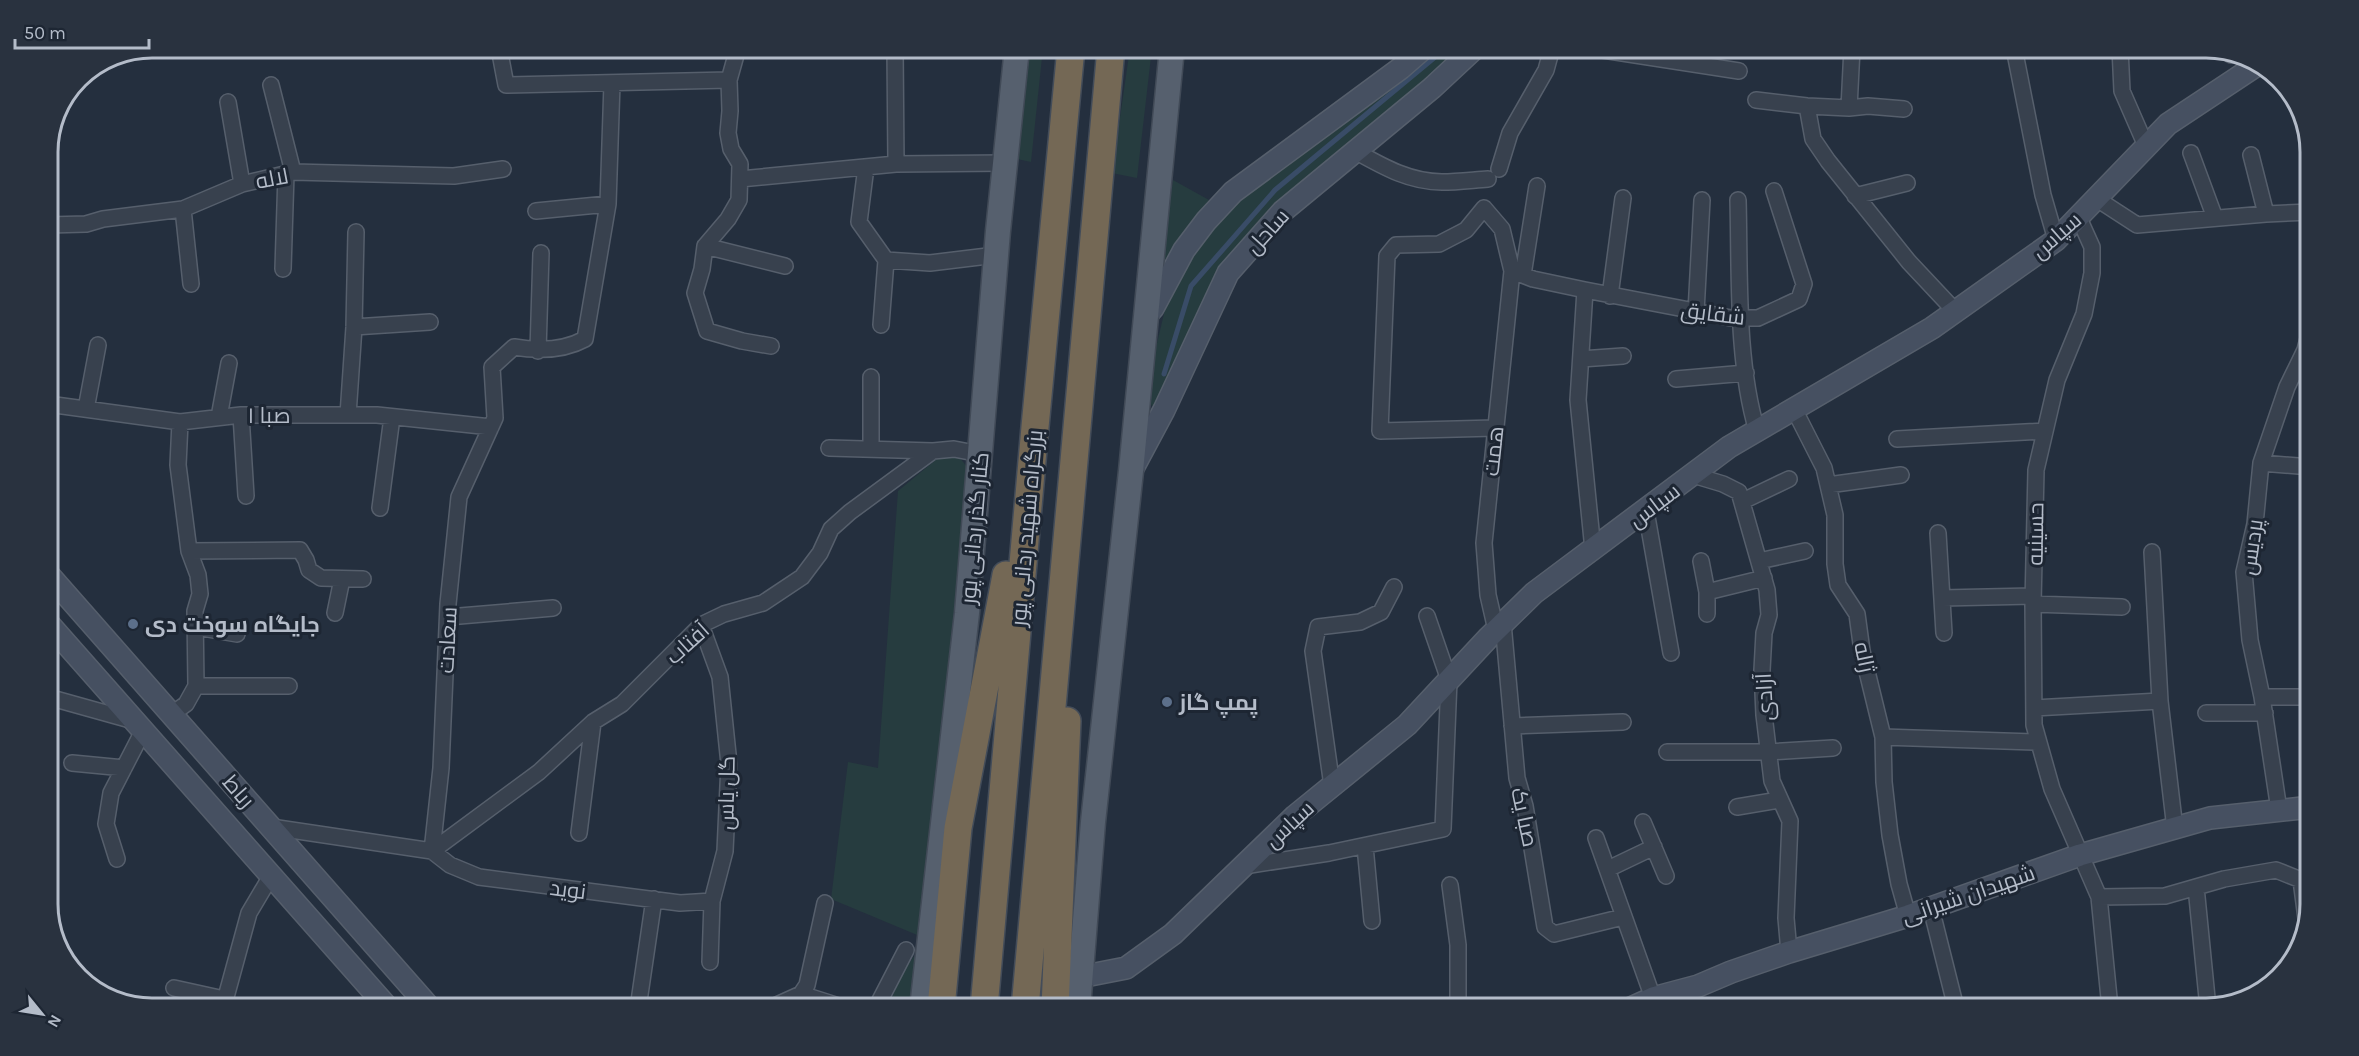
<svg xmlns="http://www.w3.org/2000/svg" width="2359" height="1056" font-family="Karla,Cairo,sans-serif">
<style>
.green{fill:#263c3f}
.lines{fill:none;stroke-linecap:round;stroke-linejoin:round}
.stream{stroke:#394c67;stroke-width:5}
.street-casing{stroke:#565f6c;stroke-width:18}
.secondary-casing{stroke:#565f6c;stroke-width:24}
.primary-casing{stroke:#414a57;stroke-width:27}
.highway-casing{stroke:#434c59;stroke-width:30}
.street{stroke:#38414e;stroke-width:15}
.secondary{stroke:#465061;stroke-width:21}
.primary{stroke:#56606e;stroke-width:24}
.highway{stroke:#746855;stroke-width:27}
.service-dot{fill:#5c6f8a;stroke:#1d2633;stroke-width:2}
.labels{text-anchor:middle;stroke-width:6;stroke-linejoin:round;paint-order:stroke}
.street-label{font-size:22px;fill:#b4bcc9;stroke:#1d2633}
.poi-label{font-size:22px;font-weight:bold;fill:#b4bcc9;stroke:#1d2633;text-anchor:start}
.rim{fill:none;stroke:#b4bcc9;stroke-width:3}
</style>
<rect width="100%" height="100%" fill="#242f3e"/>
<path class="green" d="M1029,48H1043L1031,162L1017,159Z
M1130,48H1152L1137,178L1112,173Z
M1431,48H1469L1281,204L1156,409L1149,403L1153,360L1167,301L1188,253L1230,202Z
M1173,180L1209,200L1183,236L1156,286Z
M959,457L968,468L922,937L831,899L848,762L878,768L898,491L938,458Z
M922,945L914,1008H887L903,972Z"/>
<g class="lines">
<path class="stream" d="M1164,374L1191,286L1275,190L1446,48"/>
<defs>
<path id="street" d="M499,48L506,85L729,80
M738,48L729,80L730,111L728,133L731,149L740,164L739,200L728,219L705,246L702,269L695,293L707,331L742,341L771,346
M895,48L896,164
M1590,48L1739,71
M2014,48L2043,195L2056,240
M2120,48L2122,91L2146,146
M2230,53L2231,55
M271,85L293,172
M1756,100L1807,106L1849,108L1868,106L1904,109
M228,102L242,184
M1807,106L1813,139L1828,161L1909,262L1955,311
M1849,108L1852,48
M1355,151C1382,166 1409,182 1442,182C1457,182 1473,180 1488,179
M2191,153L2215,218
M2251,155L2266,214
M866,167L859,222L886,260L930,263L996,255
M1499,169L1510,133L1546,70L1552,48
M740,179L896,164L1005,163
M1855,196L1907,183
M2097,199L2137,225L2266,214L2311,212
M1738,200C1740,274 1736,360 1757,431
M183,209L191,284
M536,211L608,204
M2078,216L2092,247V273L2084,314L2057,380L2036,470L2033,604L2034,725L2052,789L2099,897L2165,896L2224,879L2276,870L2301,880L2307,926
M48,225L86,224L103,219L183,209L242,184L293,172L454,176L503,169
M705,246L785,266
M283,269L286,174
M1512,271L1533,279L1585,290L1731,318H1758L1799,299L1804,284L1774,191
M1523,275L1537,186
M1585,290L1578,400L1593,550
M1610,296L1623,198
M1696,312L1702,200
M881,325L886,260
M354,327L430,322
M538,351L541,253
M1581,359L1623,356
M1676,379L1746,373
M48,404L180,422L241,415H377L491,427
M86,409L98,345
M1794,409L1824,468L1835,515V564L1838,585L1857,614L1862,651L1883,737L1884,782L1890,835L1899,884L1908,916
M241,415L246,496
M348,415L354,327L356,232
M219,417L229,363
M1495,428L1380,431L1387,256L1396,245L1439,244L1466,230L1484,208L1502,229L1512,271L1484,543L1488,595L1496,630
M1897,439L2045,431
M829,448L933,451
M871,448V377
M2261,463L2311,467
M1693,475L1723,484L1739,492L1767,590L1769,615L1764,633L1762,670L1764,715L1772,781L1790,821L1786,918L1789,952
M1828,485L1901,475
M1743,501L1789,479
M380,508L392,417
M1646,511L1671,653
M1938,533L1944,633
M189,551L300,550L306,560L309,570L321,578L363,579
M2152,552L2160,701L2175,829
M1701,561L1707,592V614
M1759,561L1805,551
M1707,592L1764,578
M1942,598L2033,596
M2033,604L2122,607
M335,613L342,579
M448,617L553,608
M1503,623L1517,778L1525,806L1545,927L1554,934L1623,917
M701,625L720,677L729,764L725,851L712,901L710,962
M196,627L237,634
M196,686H289
M48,697L134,721
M2262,697H2311
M2034,708L2160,701
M2206,713H2265
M172,714L186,704L196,686L195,611L200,594L198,575L189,551L178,465L180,422
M1512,726L1623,722
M1883,737L2037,742
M1667,752H1768L1833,748
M72,763L124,768
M48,770V776
M1332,786L1313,651L1318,627L1360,622L1381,612L1394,587
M1737,807L1779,800
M2279,810L2262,697L2250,640L2244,572L2255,524L2261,463L2287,387L2305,350L2311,327
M1643,822L1666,876
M271,827L432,851L450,865L479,877L680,903L712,901
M579,833L593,722
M1596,838L1653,998
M1365,846L1372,921
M432,851L441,768L448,604L459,497L495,418L492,367L514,347C538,351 563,351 585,339L608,204L612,83
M432,851L539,772L593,722L622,704L701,625L724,614L763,603L802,577L820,553L831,529L850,512L933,451L954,449L980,454
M117,859L106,824L111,793L143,731
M1244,866L1329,853L1443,829L1449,680L1427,616
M1608,869L1654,847
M1450,885L1458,945V1008
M2196,887L2208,1008
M2099,897L2110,1008
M1931,908L1956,1008
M174,988L224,999
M801,994L845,1008
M223,1008L249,913L271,876
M638,1008L654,899
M770,1008L801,994L807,985L825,903
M876,1008L906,950"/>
<path id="secondary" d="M1146,316L1153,308L1184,250L1206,221L1233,192L1401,68L1424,48
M1133,468L1164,410L1228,273L1283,211L1432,88L1475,48
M48,574L430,1008
M48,623L388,1008
M1080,977L1126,968L1173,934L1295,816L1407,725L1489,637L1534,593L1729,447L1932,328L2056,240L2168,124L2257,65
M1631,1008L1653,998L1698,986L1731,972L1789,952L1908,916L2080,855L2210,818L2311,807"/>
<path id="primary" d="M922,1008L967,613L998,231L1017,48
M1078,1008L1093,822L1131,471L1172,48"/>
<path id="highway" d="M941,1008L958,828L1006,575
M984,1008L1035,427L1071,48
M1025,1008L1111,48
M1055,1008L1067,721"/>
</defs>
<use href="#street" class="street-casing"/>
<use href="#secondary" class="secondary-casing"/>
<use href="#primary" class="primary-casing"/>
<use href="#highway" class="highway-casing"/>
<use href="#street" class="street"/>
<use href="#secondary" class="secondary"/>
<use href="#primary" class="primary"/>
<use href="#highway" class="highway"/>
</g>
<g class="service-dot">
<circle cx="133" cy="624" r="6"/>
<circle cx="1167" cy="702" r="6"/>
</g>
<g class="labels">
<g class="street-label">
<text transform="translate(272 178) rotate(-11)" y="8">لاله</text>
<text transform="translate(1267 231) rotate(-48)" y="8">ساحل</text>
<text transform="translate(2056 235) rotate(-41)" y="8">سپاس</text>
<text transform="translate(1713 313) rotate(7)" y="8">شقایق</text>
<text x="269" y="423">صبا ۱</text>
<text transform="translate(1493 451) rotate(-84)" y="8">همت</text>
<text transform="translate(1654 505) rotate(-37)" y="8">سپاس</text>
<text transform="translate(974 528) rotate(-85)" y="8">کنار گذر ردانی پور</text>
<text transform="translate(1026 528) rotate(-85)" y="8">بزرگراه شهید ردانی پور</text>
<text transform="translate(2035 534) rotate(-89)" y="8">حسینیه</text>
<text transform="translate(2251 547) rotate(-82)" y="8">پردیس</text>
<text transform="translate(447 640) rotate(-87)" y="8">سعادت</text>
<text transform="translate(687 643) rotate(-42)" y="8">آفتاب</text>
<text transform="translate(1865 657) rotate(78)" y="8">ژاله</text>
<text transform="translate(1764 697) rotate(-93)" y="8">آزادی</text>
<text transform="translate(239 791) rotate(49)" y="8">رباط</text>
<text transform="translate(726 793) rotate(-89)" y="8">گل یاس</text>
<text transform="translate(1525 817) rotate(78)" y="8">صبا یک</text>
<text transform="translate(1289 824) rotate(-43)" y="8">سپاس</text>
<text transform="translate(568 889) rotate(7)" y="8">نوید</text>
<text transform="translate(1968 894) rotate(-19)" y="8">شهیدان شیرانی</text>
</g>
<g class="poi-label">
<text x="145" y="632">جایگاه سوخت دی</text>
<text x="1179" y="710">پمپ گاز</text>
</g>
</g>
<path d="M0 0H2359V1056H0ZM152 58H2206A94 94 0 0 1 2300 152V904A94 94 0 0 1 2206 998H152A94 94 0 0 1 58 904V152A94 94 0 0 1 152 58Z" fill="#29323f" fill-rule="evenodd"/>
<path class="rim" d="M152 58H2206A94 94 0 0 1 2300 152V904A94 94 0 0 1 2206 998H152A94 94 0 0 1 58 904V152A94 94 0 0 1 152 58Z"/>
<g transform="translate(42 1014) rotate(120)" stroke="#1d2633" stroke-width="4.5" paint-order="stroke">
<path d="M0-4.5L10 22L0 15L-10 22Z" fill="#b4bcc9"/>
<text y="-9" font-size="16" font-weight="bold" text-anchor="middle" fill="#b4bcc9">N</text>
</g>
<path d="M15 39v9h134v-9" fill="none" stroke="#b4bcc9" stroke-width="3"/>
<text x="24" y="39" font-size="18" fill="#b4bcc9" stroke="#1d2633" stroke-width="4.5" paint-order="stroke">50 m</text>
</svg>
